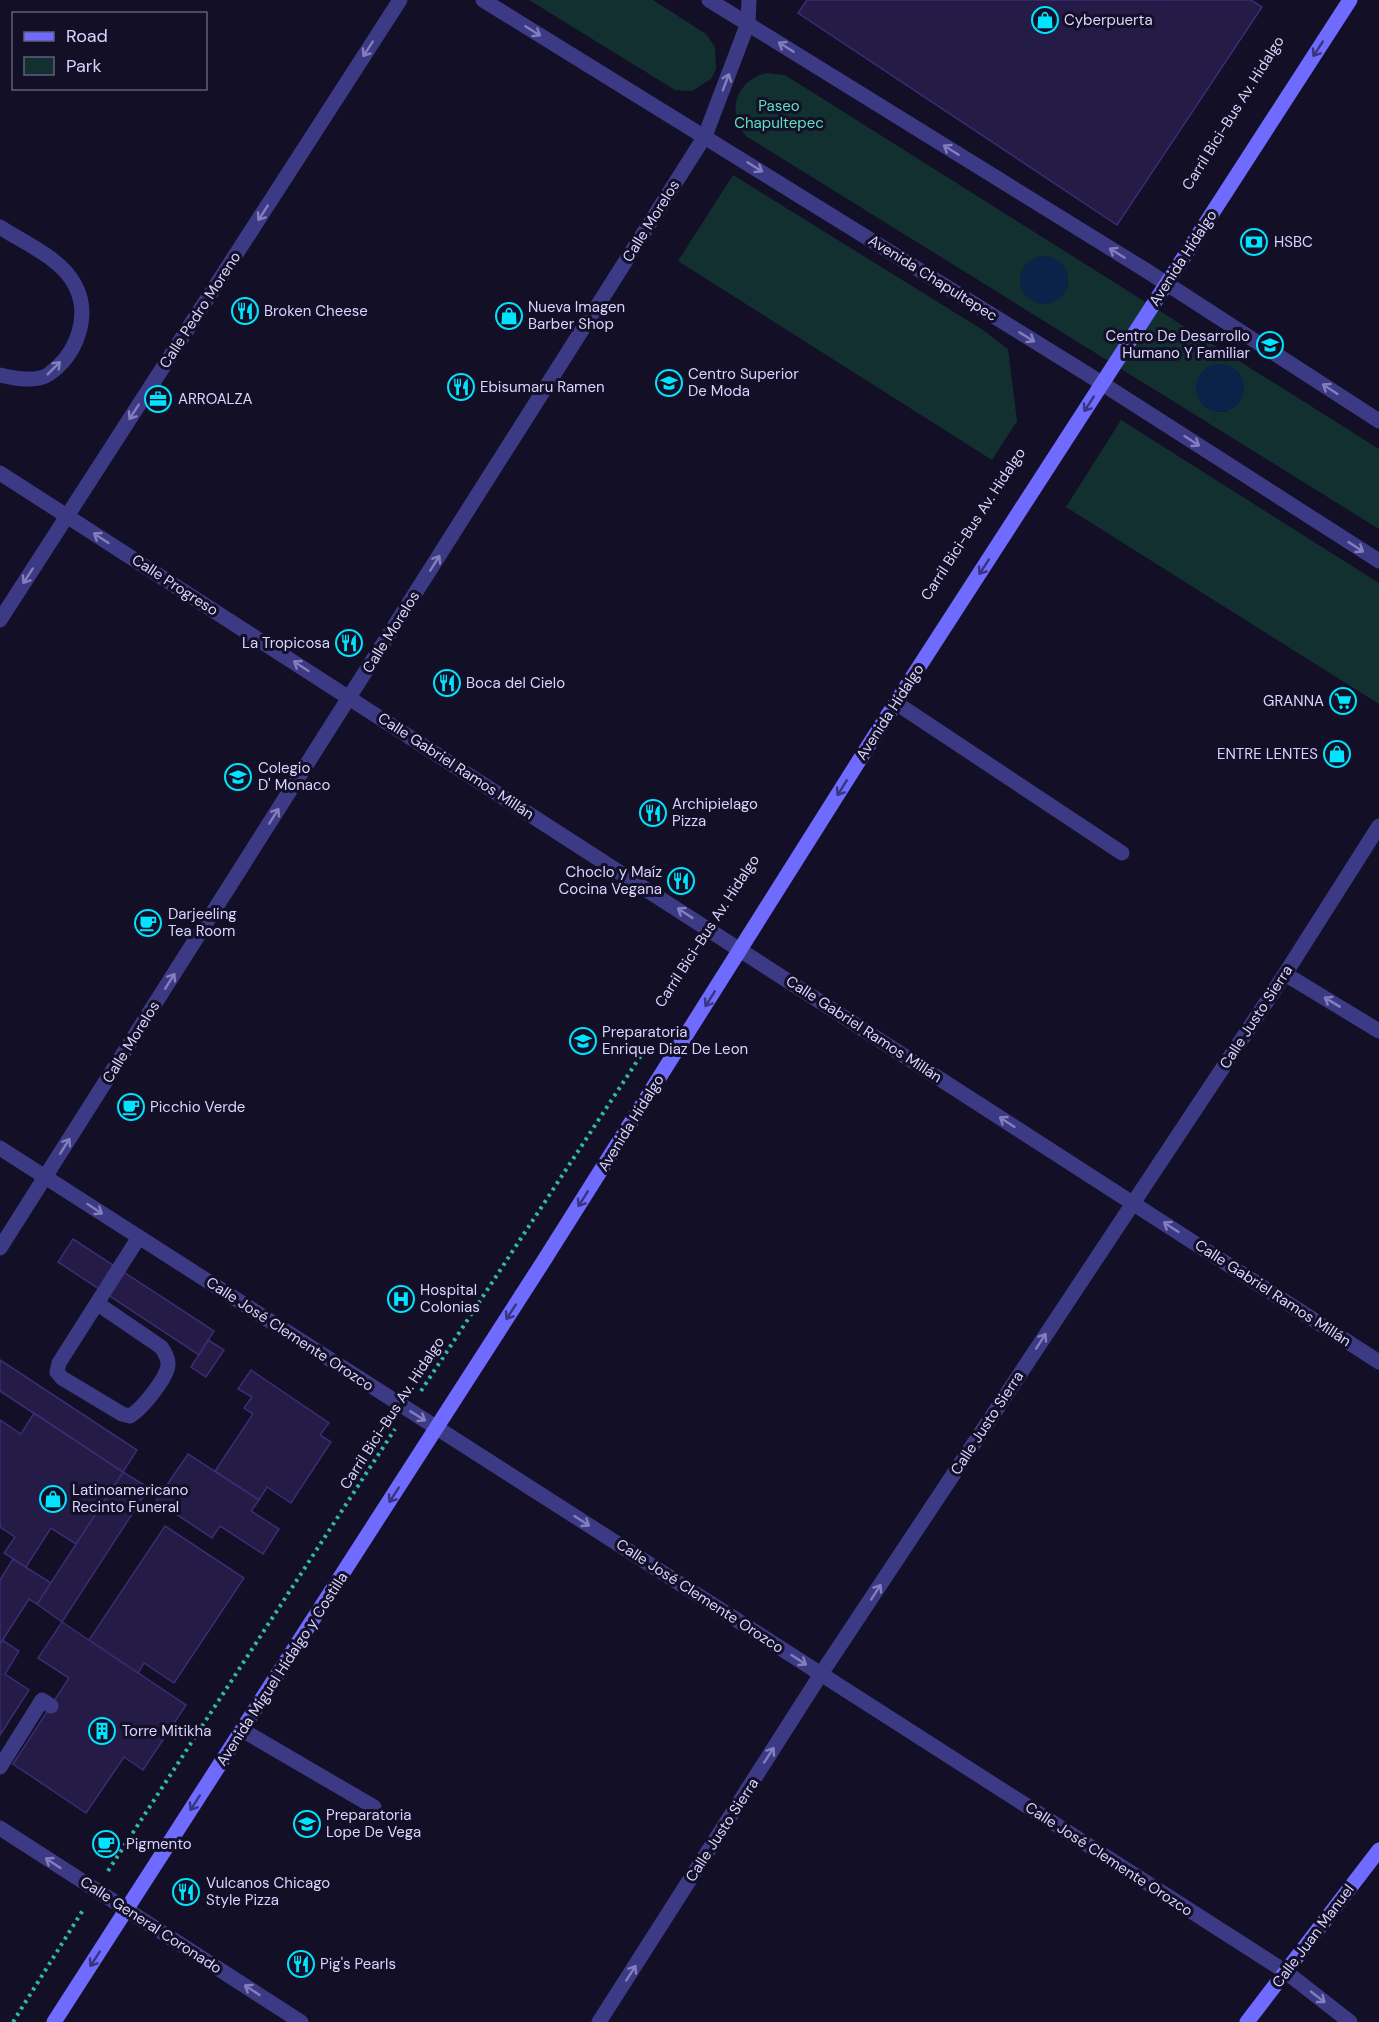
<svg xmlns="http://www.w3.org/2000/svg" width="1379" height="2022" font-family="'DM Sans',sans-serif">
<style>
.green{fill:#12302f;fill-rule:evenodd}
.water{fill:#0c2248}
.building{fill:#241b47;stroke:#3b2d73;stroke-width:1.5}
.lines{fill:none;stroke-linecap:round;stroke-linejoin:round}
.path{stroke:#2fb8b0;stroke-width:4;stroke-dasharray:3 4.5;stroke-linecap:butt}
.service{stroke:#3d3a85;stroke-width:15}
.minor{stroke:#3d3a85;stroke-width:15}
.tertiary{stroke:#3d3a85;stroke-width:15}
.secondary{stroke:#6f6bff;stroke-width:15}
.oneway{stroke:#837fbc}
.oneway2{stroke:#38347d}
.labels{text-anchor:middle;stroke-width:6;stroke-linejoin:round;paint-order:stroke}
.poi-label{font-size:15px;fill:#d9d4ff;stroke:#130f26;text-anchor:start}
.park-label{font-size:15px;fill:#5fe0c0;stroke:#130f26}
.street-label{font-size:15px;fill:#d9d4ff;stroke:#130f26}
</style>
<rect width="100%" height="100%" fill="#130f26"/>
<path class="green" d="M529,0H653L706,34L715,47L716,69L711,79L692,91L675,90Z
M766,73L785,75L1379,449V529L746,136C726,112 736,81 766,73ZM1043,256C1059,258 1071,273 1067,289L1042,304C1014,297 1015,263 1043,256ZM1227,365L1240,374L1226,412H1218L1204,406L1199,377L1211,366Z
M733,175L983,330L1008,349L1017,421L992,460L678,261Z
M1121,420L1379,583V704L1066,507Z"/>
<path class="water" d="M1020 280a24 24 0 1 1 48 0a24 24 0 1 1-48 0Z
M1196 388a24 24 0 1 1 48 0a24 24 0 1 1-48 0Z"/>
<path class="building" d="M807,0H1251L1262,7L1117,225L798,13Z
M73,1239L214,1331L199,1355L58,1262Z
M208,1340L224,1350L206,1377L191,1367Z
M0,1360L137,1450L123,1472L0,1391Z
M251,1370L329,1423L320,1435L331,1442L291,1503L267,1487L259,1500L215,1471L253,1414L244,1408L252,1397L238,1389Z
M34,1413L123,1472L76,1544L51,1528L26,1567L4,1553L15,1537L0,1527V1420L21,1434Z
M188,1454L259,1500L251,1511L279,1529L263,1554L220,1526L212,1538L156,1501Z
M123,1472L149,1488L62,1622L37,1604Z
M165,1526L244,1578L174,1683L144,1663L138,1673L89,1640Z
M13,1559L51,1583L37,1604L29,1599L0,1644V1580Z
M62,1622L186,1705L143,1770L124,1757L86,1813L13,1764L69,1678L38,1658Z
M2,1640L19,1651L5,1674L29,1690L0,1735V1644Z"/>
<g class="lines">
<path class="path" d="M421,1391L647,1046
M108,1871L395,1429
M13,2022L83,1910"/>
<path class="service" d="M0,227C24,243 61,258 75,285C91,316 77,354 49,374C36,383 14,378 0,375
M896,703L1122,853
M98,1304L161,1347C165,1353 168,1357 168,1365C167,1378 142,1409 130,1416L122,1414L62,1378L57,1372L59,1363L139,1237
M242,1730L374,1807
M0,1767L42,1700L51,1706"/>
<path class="minor" d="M0,473L1379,1362
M0,620L400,0
M1285,974L1379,1031
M0,1148L1286,1972L1350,2022
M0,1248L705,136L748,23L749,0
M0,1828L301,2022
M599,2022L821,1674L1285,974L1379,826"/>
<path class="tertiary" d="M483,0L1084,372L1379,561
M709,0L1147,271L1379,421"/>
<path class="secondary" d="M54,2022L543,1262L884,721L1350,0
M1247,2022L1379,1850"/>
</g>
<defs><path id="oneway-shaft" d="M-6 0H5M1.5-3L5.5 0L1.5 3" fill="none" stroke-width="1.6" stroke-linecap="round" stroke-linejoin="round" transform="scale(1.5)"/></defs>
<g class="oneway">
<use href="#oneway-shaft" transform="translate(533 31) rotate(32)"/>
<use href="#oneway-shaft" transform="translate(786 47) rotate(-148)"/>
<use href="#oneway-shaft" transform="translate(368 49) rotate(123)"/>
<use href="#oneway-shaft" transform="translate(726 82) rotate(-69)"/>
<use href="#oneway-shaft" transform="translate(951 150) rotate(-148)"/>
<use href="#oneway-shaft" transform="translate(755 167) rotate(32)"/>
<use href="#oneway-shaft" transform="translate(263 213) rotate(123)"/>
<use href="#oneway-shaft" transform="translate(1117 253) rotate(-148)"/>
<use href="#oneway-shaft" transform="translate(1027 337) rotate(32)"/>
<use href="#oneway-shaft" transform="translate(54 368) rotate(-45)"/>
<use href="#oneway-shaft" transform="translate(1330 389) rotate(-147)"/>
<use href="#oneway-shaft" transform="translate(134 412) rotate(123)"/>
<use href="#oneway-shaft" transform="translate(1192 441) rotate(33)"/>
<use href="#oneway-shaft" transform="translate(101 538) rotate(-147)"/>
<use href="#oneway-shaft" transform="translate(1356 547) rotate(33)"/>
<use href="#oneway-shaft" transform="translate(435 563) rotate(-58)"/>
<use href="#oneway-shaft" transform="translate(28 576) rotate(123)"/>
<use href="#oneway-shaft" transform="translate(301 666) rotate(-147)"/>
<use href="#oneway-shaft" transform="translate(274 816) rotate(-58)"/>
<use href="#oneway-shaft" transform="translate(685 913) rotate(-147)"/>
<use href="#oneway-shaft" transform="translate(170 981) rotate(-58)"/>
<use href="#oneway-shaft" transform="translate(1332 1002) rotate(-149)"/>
<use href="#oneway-shaft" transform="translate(1007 1122) rotate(-147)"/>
<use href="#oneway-shaft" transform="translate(65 1146) rotate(-58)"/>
<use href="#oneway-shaft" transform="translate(95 1209) rotate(33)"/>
<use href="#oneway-shaft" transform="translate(1171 1227) rotate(-147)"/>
<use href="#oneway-shaft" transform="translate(1041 1341) rotate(-57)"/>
<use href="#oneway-shaft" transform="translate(418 1416) rotate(32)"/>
<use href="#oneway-shaft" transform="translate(582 1521) rotate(33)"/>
<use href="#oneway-shaft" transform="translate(876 1592) rotate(-57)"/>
<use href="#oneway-shaft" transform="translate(799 1660) rotate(33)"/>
<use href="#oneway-shaft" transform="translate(769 1755) rotate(-57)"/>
<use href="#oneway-shaft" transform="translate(53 1863) rotate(-147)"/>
<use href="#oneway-shaft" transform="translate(631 1973) rotate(-57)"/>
<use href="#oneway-shaft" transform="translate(252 1990) rotate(-147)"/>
<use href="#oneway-shaft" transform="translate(1318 1997) rotate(38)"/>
</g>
<g class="oneway2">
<use href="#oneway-shaft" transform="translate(1318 49) rotate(123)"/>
<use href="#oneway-shaft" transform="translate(1089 404) rotate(123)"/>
<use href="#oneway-shaft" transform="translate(984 567) rotate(123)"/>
<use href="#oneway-shaft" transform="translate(842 788) rotate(122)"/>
<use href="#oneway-shaft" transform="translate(710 999) rotate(122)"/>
<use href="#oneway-shaft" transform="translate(583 1199) rotate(122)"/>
<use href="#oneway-shaft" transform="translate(511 1312) rotate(123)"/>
<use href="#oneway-shaft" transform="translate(394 1495) rotate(123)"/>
<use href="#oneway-shaft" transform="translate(195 1803) rotate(123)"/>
<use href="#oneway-shaft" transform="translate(95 1959) rotate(123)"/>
</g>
<defs>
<symbol id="shop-ring" viewBox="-11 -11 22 22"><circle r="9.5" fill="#130f26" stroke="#00e5ff" stroke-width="1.5"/><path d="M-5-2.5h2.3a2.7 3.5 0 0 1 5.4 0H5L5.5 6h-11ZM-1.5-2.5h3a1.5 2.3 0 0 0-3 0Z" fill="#00e5ff"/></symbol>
<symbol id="bank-ring" viewBox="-11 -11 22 22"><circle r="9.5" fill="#130f26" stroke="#00e5ff" stroke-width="1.5"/><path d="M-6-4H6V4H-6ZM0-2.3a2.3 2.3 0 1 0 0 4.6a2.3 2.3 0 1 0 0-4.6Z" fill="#00e5ff"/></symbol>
<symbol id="restaurant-ring" viewBox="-11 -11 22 22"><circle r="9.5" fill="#130f26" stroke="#00e5ff" stroke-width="1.5"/><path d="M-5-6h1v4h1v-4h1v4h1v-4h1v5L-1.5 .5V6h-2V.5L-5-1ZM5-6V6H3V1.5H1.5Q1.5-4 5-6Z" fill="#00e5ff"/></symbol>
<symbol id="university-ring" viewBox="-11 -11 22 22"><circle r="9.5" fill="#130f26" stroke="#00e5ff" stroke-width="1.5"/><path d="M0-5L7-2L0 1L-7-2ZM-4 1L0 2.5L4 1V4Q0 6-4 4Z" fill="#00e5ff"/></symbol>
<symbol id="office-ring" viewBox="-11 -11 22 22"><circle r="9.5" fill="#130f26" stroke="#00e5ff" stroke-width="1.5"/><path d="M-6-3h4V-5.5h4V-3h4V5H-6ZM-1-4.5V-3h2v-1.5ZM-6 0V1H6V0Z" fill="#00e5ff"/></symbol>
<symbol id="supermarket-ring" viewBox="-11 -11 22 22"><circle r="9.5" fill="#130f26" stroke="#00e5ff" stroke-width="1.5"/><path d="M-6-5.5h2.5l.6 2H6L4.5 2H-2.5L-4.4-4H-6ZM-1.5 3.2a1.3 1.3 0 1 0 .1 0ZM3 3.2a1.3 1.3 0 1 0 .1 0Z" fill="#00e5ff"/></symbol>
<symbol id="school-ring" viewBox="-11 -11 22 22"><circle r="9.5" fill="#130f26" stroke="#00e5ff" stroke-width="1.5"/><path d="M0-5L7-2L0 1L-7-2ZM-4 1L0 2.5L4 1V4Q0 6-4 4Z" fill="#00e5ff"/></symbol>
<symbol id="cafe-ring" viewBox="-11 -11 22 22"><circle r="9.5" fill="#130f26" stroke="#00e5ff" stroke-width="1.5"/><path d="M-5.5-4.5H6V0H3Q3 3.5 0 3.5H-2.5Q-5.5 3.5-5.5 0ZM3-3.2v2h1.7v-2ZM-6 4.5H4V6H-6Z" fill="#00e5ff"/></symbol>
<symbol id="hospital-ring" viewBox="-11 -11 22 22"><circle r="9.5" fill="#130f26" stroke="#00e5ff" stroke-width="1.5"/><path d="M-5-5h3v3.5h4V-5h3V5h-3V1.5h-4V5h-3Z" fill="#00e5ff"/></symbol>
<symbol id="building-ring" viewBox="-11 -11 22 22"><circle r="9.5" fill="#130f26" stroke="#00e5ff" stroke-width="1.5"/><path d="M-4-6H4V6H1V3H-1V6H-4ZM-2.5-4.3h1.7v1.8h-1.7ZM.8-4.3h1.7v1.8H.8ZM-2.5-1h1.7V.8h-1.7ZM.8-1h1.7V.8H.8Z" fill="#00e5ff"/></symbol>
</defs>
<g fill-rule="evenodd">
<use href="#shop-ring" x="1030" y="5" width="30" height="30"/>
<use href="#bank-ring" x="1239" y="227" width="30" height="30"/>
<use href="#restaurant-ring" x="230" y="296" width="30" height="30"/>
<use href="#shop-ring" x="494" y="301" width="30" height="30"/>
<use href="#university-ring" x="1255" y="330" width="30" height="30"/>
<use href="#university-ring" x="654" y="368" width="30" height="30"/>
<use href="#restaurant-ring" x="446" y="372" width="30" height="30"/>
<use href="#office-ring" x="143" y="384" width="30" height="30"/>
<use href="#restaurant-ring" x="334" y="628" width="30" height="30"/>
<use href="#restaurant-ring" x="432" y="668" width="30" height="30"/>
<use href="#supermarket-ring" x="1328" y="686" width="30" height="30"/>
<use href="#shop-ring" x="1322" y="739" width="30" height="30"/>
<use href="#school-ring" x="223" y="762" width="30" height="30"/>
<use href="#restaurant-ring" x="638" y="798" width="30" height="30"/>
<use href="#restaurant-ring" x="666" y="866" width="30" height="30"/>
<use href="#cafe-ring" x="133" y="908" width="30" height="30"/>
<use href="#university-ring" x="568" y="1026" width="30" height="30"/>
<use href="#cafe-ring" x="116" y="1092" width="30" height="30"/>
<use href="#hospital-ring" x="386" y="1284" width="30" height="30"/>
<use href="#shop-ring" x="38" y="1484" width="30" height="30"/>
<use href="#building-ring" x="87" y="1716" width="30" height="30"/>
<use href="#university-ring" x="292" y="1809" width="30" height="30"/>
<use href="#cafe-ring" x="91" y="1829" width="30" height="30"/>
<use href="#restaurant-ring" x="171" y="1877" width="30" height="30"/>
<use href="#restaurant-ring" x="286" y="1949" width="30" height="30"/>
</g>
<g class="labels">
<g class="poi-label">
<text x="1064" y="25">Cyberpuerta</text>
<text x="1274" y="247">HSBC</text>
<text x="528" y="312">Nueva Imagen<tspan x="528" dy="17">Barber Shop</tspan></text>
<text x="264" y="316">Broken Cheese</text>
<text x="1250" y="341" text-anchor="end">Centro De Desarrollo<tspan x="1250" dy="17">Humano Y Familiar</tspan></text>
<text x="688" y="379">Centro Superior<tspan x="688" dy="17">De Moda</tspan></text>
<text x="480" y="392">Ebisumaru Ramen</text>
<text x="178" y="404">ARROALZA</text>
<text x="330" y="648" text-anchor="end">La Tropicosa</text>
<text x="466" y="688">Boca del Cielo</text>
<text x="1324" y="706" text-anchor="end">GRANNA</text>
<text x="1318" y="759" text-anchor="end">ENTRE LENTES</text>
<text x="258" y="773">Colegio<tspan x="258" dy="17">D' Monaco</tspan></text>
<text x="672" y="809">Archipielago<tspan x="672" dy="17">Pizza</tspan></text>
<text x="662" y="877" text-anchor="end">Choclo y Maíz<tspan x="662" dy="17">Cocina Vegana</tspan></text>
<text x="168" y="919">Darjeeling<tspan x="168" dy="17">Tea Room</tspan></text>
<text x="602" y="1037">Preparatoria<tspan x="602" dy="17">Enrique Diaz De Leon</tspan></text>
<text x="150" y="1112">Picchio Verde</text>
<text x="420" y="1295">Hospital<tspan x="420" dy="17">Colonias</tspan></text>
<text x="72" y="1495">Latinoamericano<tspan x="72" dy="17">Recinto Funeral</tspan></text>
<text x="122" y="1736">Torre Mitikha</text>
<text x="326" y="1820">Preparatoria<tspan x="326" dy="17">Lope De Vega</tspan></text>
<text x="126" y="1849">Pigmento</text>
<text x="206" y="1888">Vulcanos Chicago<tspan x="206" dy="17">Style Pizza</tspan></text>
<text x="320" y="1969">Pig's Pearls</text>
</g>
<g class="park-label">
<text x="779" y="111">Paseo<tspan x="779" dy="17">Chapultepec</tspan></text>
</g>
<g class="street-label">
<text transform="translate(1233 113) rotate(-58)" y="5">Carril Bici-Bus Av. Hidalgo</text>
<text transform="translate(651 221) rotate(-58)" y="5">Calle Morelos</text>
<text transform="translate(1183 258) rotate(-57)" y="5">Avenida Hidalgo</text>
<text transform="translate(933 278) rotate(32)" y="5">Avenida Chapultepec</text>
<text transform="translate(200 310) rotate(-57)" y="5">Calle Pedro Moreno</text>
<text transform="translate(973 524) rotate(-57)" y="5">Carril Bici-Bus Av. Hidalgo</text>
<text transform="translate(175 585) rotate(33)" y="5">Calle Progreso</text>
<text transform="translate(391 632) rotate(-58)" y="5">Calle Morelos</text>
<text transform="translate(890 712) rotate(-57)" y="5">Avenida Hidalgo</text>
<text transform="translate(456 766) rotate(33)" y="5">Calle Gabriel Ramos Millán</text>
<text transform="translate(707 931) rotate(-57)" y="5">Carril Bici-Bus Av. Hidalgo</text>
<text transform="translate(1256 1017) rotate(-57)" y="5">Calle Justo Sierra</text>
<text transform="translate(864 1029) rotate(33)" y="5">Calle Gabriel Ramos Millán</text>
<text transform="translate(131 1042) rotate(-58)" y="5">Calle Morelos</text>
<text transform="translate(631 1123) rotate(-58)" y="5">Avenida Hidalgo</text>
<text transform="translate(1273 1293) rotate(33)" y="5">Calle Gabriel Ramos Millán</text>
<text transform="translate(290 1334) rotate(33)" y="5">Calle José Clemente Orozco</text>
<text transform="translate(392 1413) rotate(-57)" y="5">Carril Bici-Bus Av. Hidalgo</text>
<text transform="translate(987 1423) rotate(-57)" y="5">Calle Justo Sierra</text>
<text transform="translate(700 1596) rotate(33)" y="5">Calle José Clemente Orozco</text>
<text transform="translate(282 1669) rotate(-57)" y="5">Avenida Miguel Hidalgo y Costilla</text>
<text transform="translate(722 1830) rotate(-57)" y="5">Calle Justo Sierra</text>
<text transform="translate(1109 1859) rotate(33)" y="5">Calle José Clemente Orozco</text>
<text transform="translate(151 1925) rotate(33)" y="5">Calle General Coronado</text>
<text transform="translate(1313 1936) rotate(-53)" y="5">Calle Juan Manuel</text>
</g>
</g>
<rect x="12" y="12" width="195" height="78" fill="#130f26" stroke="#625e7d" stroke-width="1.5"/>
<rect x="24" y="32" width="30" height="9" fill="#6f6bff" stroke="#625e7d" stroke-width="1.5"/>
<text x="66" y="42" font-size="18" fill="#d9d4ff">Road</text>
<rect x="24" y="57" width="30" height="18" fill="#12302f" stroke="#625e7d" stroke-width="1.5"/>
<text x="66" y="72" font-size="18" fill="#d9d4ff">Park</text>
</svg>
